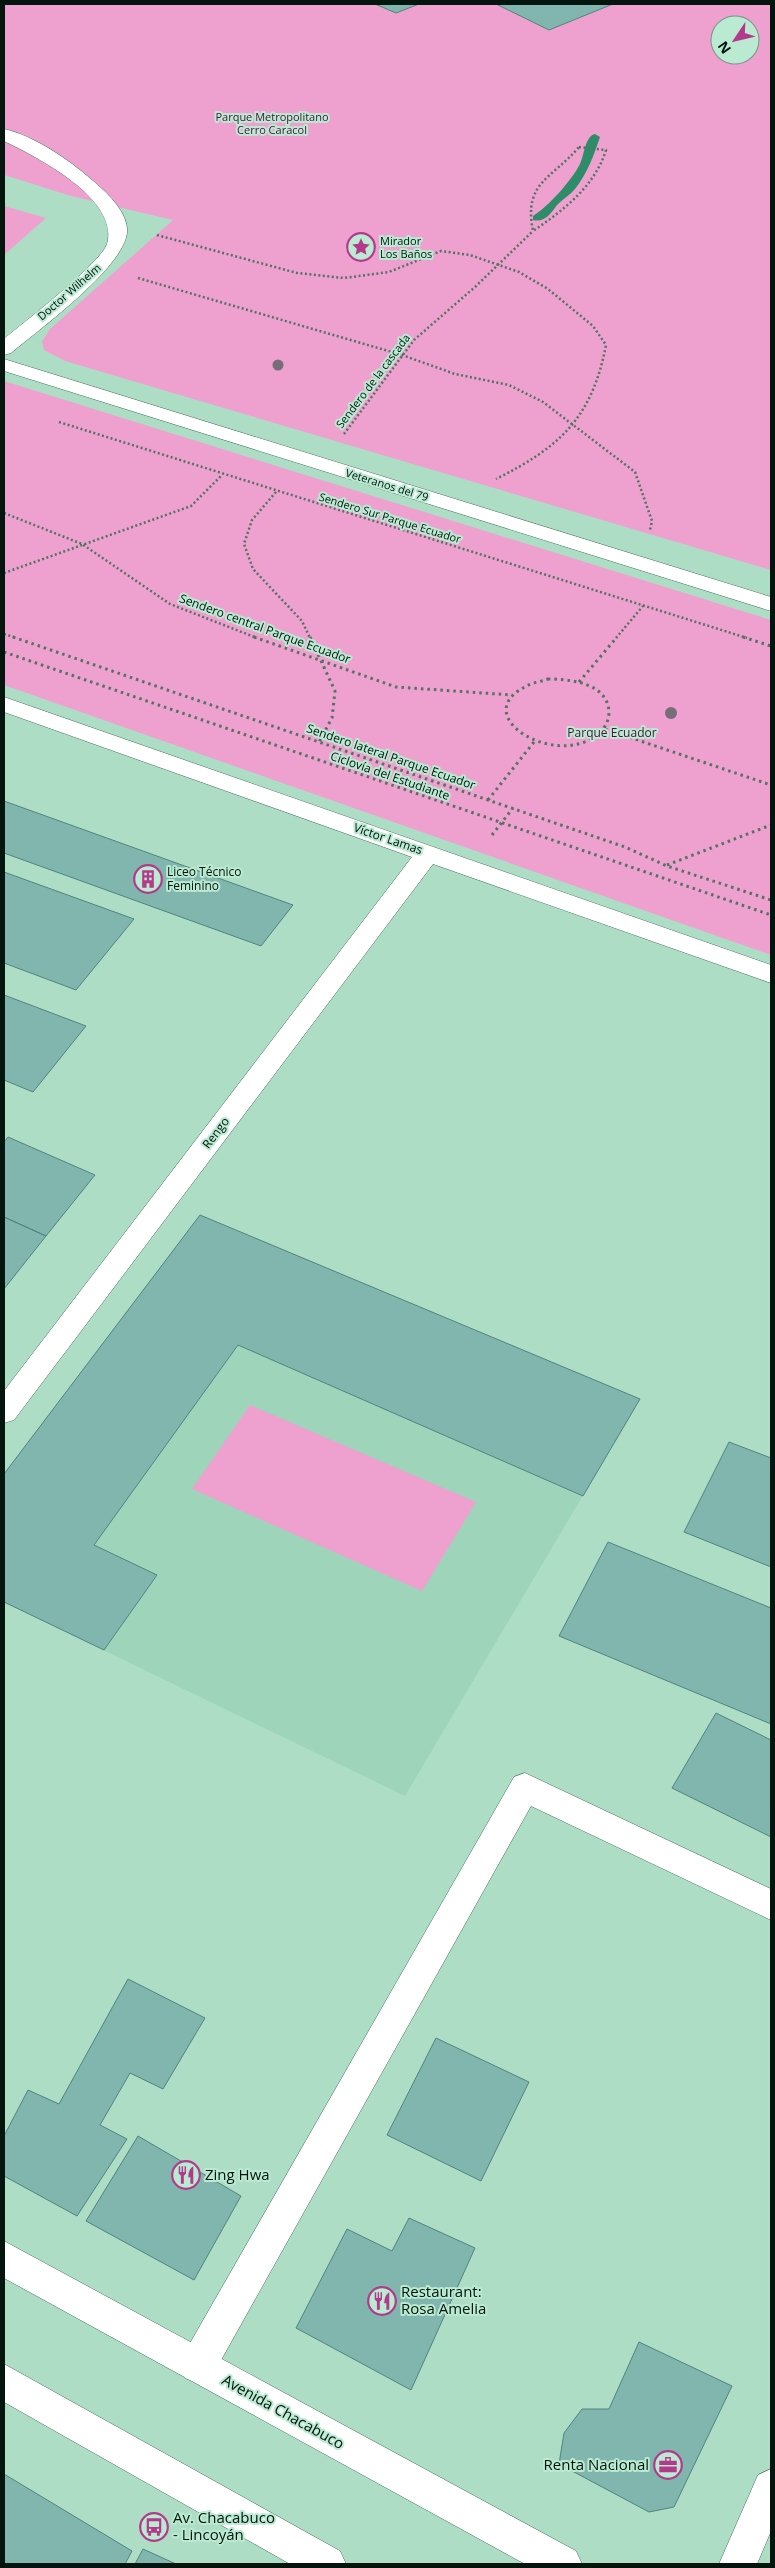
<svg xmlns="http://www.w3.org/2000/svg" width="775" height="2568" font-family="'Open Sans',sans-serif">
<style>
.built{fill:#9dd4ba}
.green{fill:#eea1ce;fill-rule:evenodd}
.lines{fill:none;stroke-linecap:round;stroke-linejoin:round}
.stream{fill:#2e8d68;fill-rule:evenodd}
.building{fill:#80b6ae;stroke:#50857d}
.lane-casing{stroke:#45715d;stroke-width:1}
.street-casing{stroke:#45715d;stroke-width:1}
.secondary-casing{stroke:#45715d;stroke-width:1}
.primary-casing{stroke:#45715d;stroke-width:1}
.path-far1{stroke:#537264;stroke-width:2.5;stroke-dasharray:2 2.5;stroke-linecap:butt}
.path{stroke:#537264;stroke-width:3;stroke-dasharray:2.5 4;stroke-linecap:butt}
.lane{fill:#fff;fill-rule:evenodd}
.street{fill:#fff;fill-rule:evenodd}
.secondary{fill:#fff;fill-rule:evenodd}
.primary{fill:#fff;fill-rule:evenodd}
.tree{fill:#776d78}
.labels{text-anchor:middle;stroke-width:4;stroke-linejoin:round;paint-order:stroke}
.far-park-label{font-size:11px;fill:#4a1238;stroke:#bbead2}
.far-poi-label{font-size:11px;fill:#04150e;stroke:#bbead2;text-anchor:start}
.far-street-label{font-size:11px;fill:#04150e;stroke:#bbead2}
.street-label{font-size:12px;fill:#04150e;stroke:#bbead2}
.park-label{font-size:12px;fill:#4a1238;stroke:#bbead2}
.poi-label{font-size:12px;fill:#04150e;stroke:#bbead2;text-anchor:start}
.near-poi-label{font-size:15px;fill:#04150e;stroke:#bbead2;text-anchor:start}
.near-street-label{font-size:15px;fill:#04150e;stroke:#bbead2}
</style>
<rect width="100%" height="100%" fill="#aeddc6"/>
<path class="built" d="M200,1215L640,1399L405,1796L4,1602V1474Z"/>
<path class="green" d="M4,4H771V570L65,361L44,350L42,341L50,329L173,220L71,196L4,175ZM720,25H750V55H720Z
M4,206L46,218L4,255Z
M4,381L771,620V955L4,685Z
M250,1405L476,1502L422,1591L192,1489Z"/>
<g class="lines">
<path class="stream" d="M595,134L600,137C594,155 587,174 575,189C570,195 563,199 557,205C551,213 545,223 533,220V216C548,207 572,180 580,164C584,156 585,136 595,134Z"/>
</g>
<path class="building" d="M375,4H419L396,13Z
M496,4H613L549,30Z
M4,801L293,905L261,946L4,853Z
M4,872L134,919L76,990L4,963Z
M4,995L86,1026L33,1092L4,1080Z
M8,1137L95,1175L46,1236L4,1217V1142Z
M200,1215L640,1399L583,1496L238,1345L94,1545L157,1575L104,1650L4,1602V1474Z
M4,1217L46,1236L4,1289Z
M729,1442L771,1458V1567L684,1532Z
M608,1542L771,1608V1724L559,1636Z
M716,1713L771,1740V1837L672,1788Z
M128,1979L205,2018L163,2089L130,2073L100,2125L127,2139L77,2216L4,2176V2136L28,2090L59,2104Z
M436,2038L529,2082L481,2181L387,2135Z
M138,2136L241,2196L194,2280L86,2221Z
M409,2218L475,2248L411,2390L296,2328L347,2229L392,2251Z
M639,2342L732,2386L674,2507L649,2512L559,2464L564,2433L582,2409H609Z
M4,2474L132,2551L125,2564H4Z
M143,2549L176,2564H135Z"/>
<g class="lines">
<defs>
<path id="lane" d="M525,1773L771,1889V1920L531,1806L211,2378L198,2383L185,2378L180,2365L185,2352L514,1777Z"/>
<path id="street" d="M4,129C35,136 69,160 92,180C106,192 125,209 127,228C131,263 38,330 11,353L4,355V339C23,323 101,263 107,244C120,199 37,157 4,141Z
M4,359L771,597V611L4,371Z"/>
<path id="secondary" d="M4,697L771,965V983L433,864L14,1420L4,1423V1391L412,857L4,712Z
M771,2469V2531L757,2564H719L758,2475Z"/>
<path id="primary" d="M4,2241L576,2551L582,2564H525L4,2278Z
M4,2364L340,2551L346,2564H290L4,2402Z"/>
</defs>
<use href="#lane" class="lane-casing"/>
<use href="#street" class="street-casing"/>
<use href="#secondary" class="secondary-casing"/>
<use href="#primary" class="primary-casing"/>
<path class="path-far1" d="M579,147L606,150C595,186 564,210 533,231C523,182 552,179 579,147Z
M157,235L297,273L344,278L389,272L441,251L470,255L519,272L548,289L593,326L606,345C592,418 560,447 496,479
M138,278L402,355L455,374L509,385L543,402L635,472L652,521L650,530
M59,422L747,638
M344,434L414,340L475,287L533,231
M276,492L252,520L244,544L253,569L302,621L310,638
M4,513L82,544L170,604L257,638
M4,573L191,506L222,475
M4,634L17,638
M616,638L643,606"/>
<path class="path" d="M13,637L625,847L667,866L771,900
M254,637L396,687L512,695
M310,637L335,691L332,718L319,742
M743,637L771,646
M4,652L771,915
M548,679C570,679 608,683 609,712C609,721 604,730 597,735C555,768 470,717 523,688C530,683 540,682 548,679Z
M579,682L617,637
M605,729L771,785
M488,800L534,742
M492,835L513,808
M667,865L771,825"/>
<use href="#lane" class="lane"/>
<use href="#street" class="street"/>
<use href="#secondary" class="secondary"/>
<use href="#primary" class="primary"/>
</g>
<g class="tree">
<circle cx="278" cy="365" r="5.5"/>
<circle cx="671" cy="713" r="6"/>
</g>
<defs>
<symbol id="sight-ring" viewBox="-11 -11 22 22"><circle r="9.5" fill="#bbead2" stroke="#b3398b" stroke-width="1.5"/><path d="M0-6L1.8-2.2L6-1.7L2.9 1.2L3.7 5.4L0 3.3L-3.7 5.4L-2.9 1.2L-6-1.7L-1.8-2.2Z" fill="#b3398b"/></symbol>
<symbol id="building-ring" viewBox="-11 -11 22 22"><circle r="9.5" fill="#bbead2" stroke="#b3398b" stroke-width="1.5"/><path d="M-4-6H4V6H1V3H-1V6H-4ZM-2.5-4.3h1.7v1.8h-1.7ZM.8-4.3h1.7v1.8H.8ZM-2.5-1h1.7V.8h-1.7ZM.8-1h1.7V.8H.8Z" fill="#b3398b"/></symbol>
<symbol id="restaurant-ring" viewBox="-11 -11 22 22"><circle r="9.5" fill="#bbead2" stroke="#b3398b" stroke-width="1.5"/><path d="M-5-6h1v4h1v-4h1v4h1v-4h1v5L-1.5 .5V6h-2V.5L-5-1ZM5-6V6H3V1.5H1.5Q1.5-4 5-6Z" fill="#b3398b"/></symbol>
<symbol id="office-ring" viewBox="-11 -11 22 22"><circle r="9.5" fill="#bbead2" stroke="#b3398b" stroke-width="1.5"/><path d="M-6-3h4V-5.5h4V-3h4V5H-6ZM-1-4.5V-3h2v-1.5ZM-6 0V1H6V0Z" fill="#b3398b"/></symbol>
<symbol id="bus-ring" viewBox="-11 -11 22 22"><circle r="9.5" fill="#bbead2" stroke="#b3398b" stroke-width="1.5"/><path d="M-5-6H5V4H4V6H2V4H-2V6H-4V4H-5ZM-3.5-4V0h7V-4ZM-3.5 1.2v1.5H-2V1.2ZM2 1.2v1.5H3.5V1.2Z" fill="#b3398b"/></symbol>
</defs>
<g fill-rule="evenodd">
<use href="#sight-ring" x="345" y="231" width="32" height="32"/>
<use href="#building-ring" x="132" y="863" width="32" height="32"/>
<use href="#restaurant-ring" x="170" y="2159" width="32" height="32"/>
<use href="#restaurant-ring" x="366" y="2285" width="32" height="32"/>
<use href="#office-ring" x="652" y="2449" width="32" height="32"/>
<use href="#bus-ring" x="138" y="2511" width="32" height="32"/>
</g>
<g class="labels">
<g class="far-park-label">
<text x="272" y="121">Parque Metropolitano<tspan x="272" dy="13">Cerro Caracol</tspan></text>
</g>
<g class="far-poi-label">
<text x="380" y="245">Mirador<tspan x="380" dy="13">Los Baños</tspan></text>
</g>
<g class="far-street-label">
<text transform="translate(69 292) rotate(-41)" y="4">Doctor Wilhelm</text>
<text transform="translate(373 381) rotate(-53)" y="4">Sendero de la cascada</text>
<text transform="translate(387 485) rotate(17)" y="4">Veteranos del 79</text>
<text transform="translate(390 518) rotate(17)" y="4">Sendero Sur Parque Ecuador</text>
</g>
<g class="street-label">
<text transform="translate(265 629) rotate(20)" y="4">Sendero central Parque Ecuador</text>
<text transform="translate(391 757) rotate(19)" y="4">Sendero lateral Parque Ecuador</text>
<text transform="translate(390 776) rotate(19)" y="4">Ciclovía del Estudiante</text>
<text transform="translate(388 839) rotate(19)" y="4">Víctor Lamas</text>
<text transform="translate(216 1133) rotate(-53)" y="4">Rengo</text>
</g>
<g class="park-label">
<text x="612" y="737">Parque Ecuador</text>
</g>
<g class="poi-label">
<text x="167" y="876">Liceo Técnico<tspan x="167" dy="14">Feminino</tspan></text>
</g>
<g class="near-poi-label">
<text x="205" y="2180">Zing Hwa</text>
<text x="401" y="2297">Restaurant:<tspan x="401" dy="17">Rosa Amelia</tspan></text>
<text x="649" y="2470" text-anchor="end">Renta Nacional</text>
<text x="173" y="2523">Av. Chacabuco<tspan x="173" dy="17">- Lincoyán</tspan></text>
</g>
<g class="near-street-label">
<text transform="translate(283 2412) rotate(29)" y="5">Avenida Chacabuco</text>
</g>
</g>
<rect width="775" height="2568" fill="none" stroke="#04150e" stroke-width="10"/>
<g transform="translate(735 40) rotate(235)"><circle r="24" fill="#bbead2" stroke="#729584"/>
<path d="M0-4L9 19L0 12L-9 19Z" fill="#b3398b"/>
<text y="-8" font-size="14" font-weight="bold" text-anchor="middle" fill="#04150e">N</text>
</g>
</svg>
